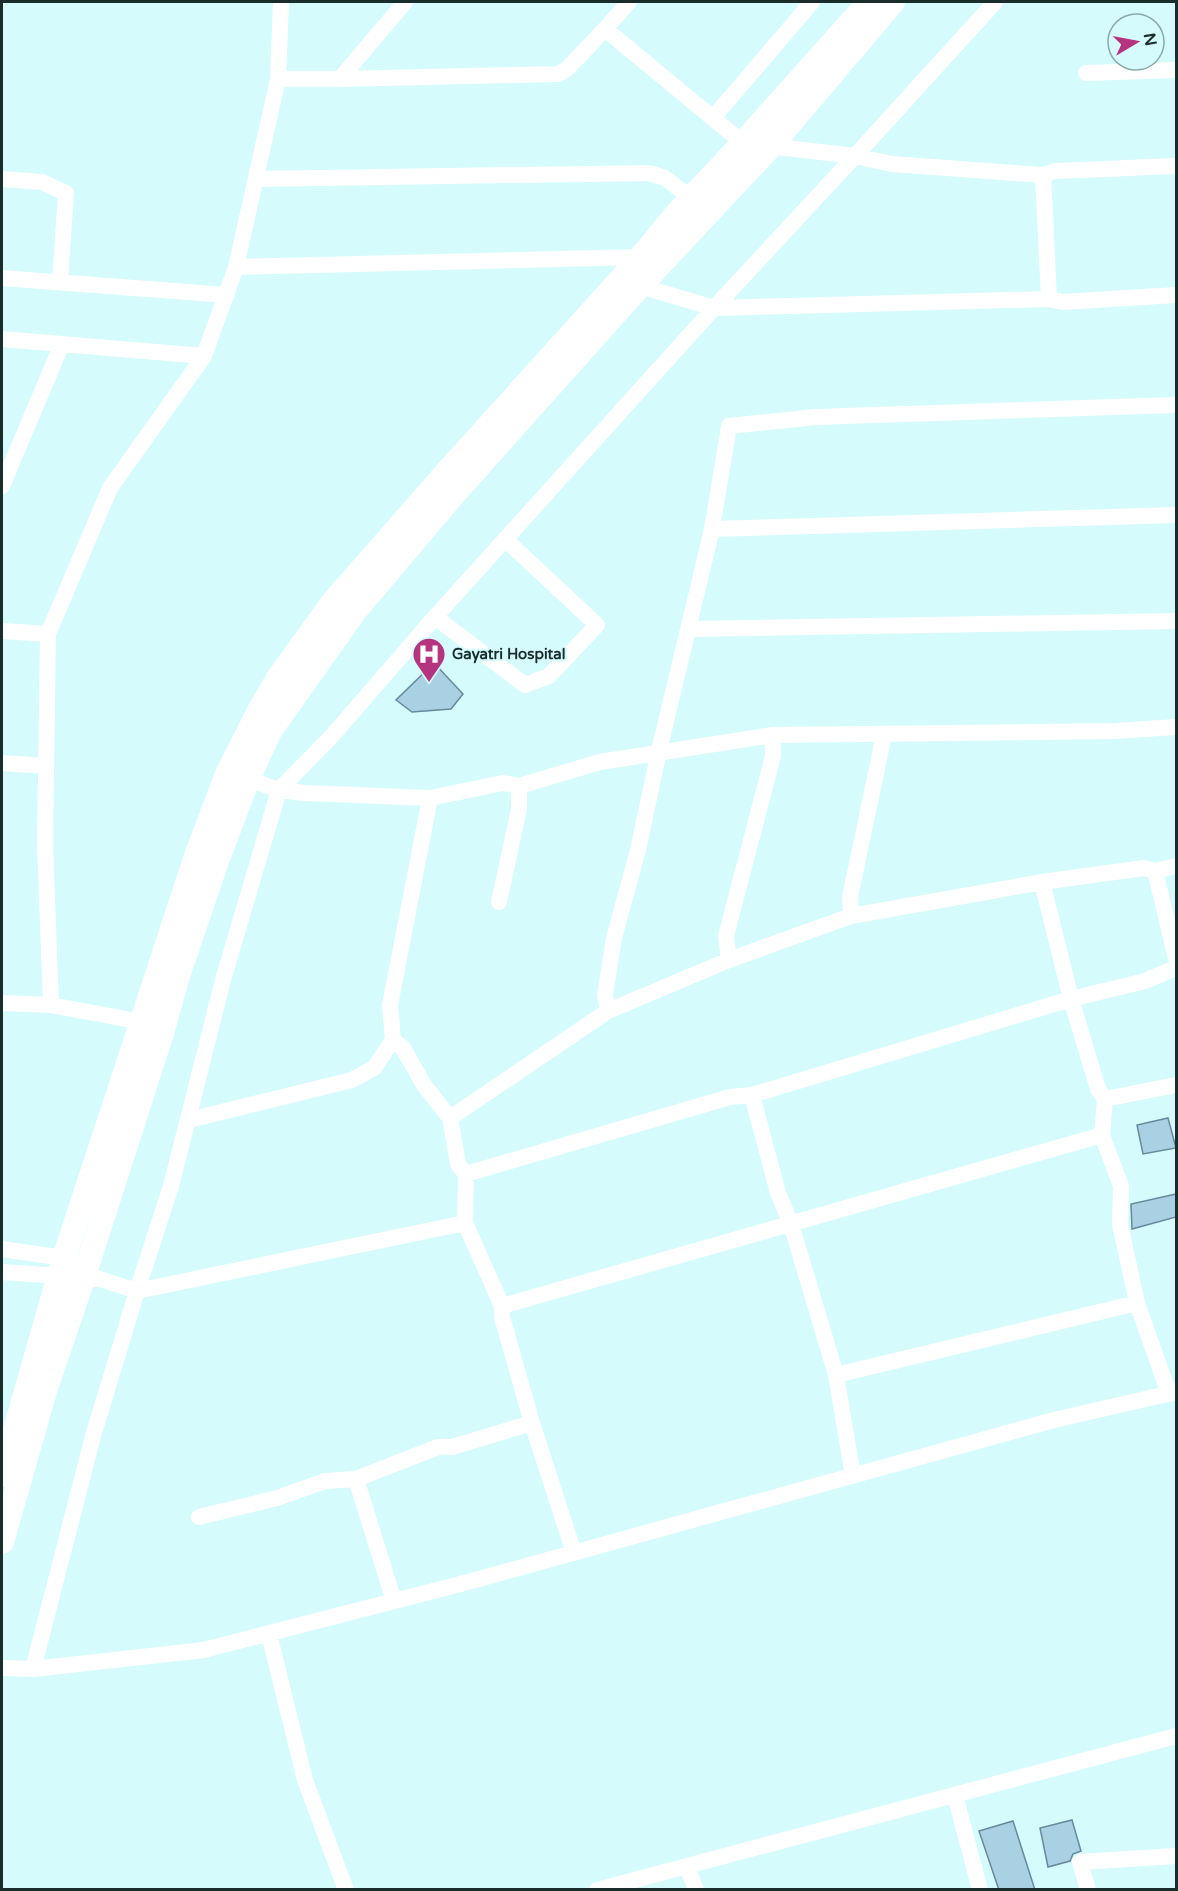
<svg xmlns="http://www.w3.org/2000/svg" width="1178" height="1891" font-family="'Varela Round',sans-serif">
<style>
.building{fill:#aad0e3;stroke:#668a9c;stroke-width:1.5}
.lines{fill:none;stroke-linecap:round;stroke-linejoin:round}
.minor{stroke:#fff;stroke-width:16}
.highway{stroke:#fff;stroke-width:24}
.labels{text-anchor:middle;stroke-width:4.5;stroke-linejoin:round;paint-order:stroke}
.poi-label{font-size:15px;font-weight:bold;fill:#1a2d2d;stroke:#d5fbfd;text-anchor:start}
</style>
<rect width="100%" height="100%" fill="#d5fbfd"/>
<path class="building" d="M434,663L463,694L451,709L412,712L396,700Z
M1168,1118L1176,1148L1143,1154L1137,1125Z
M1176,1194V1217L1132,1229L1131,1204Z
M1072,1820L1081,1851L1073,1854L1070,1861L1048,1867L1040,1828Z
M1013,1821L1035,1890H999L979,1831Z"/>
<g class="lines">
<path class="minor" d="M995,2L855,156L892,164L1043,175L1055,171L1176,166
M605,29L629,2
M1086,73L1176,70
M278,79H340L558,74L567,69L605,29L743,143L855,156
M340,79L405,2
M713,118L812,2
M1043,175L1049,299
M2,179L42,182L66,193L60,282
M256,179L649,173L665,178L691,198
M236,267L641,257
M2,278L227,295
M640,286L714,308L855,156
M2,339L204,356
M2,486L62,344
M712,529L1176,515
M435,617L525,685L549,676L597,625L505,539
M690,629L1176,621
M2,631L48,634
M2,763L45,766
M248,779L279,790L305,793L430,798L503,783L519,786L600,762L773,735L1114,731L1176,727
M1155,871L1176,958
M1042,882L1071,999L1098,1089L1105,1099L1102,1135L1121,1186L1120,1224L1137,1303L1169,1394
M499,902L519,809V786
M851,916L850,897L884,735
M729,960L726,936L773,756V735
M2,1003L51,1005
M608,1011L605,995L614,938L638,850L659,751L712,529L729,426L816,417L1176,405
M142,1022L51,1005L45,844L48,634L110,488L204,356L236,267L278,79L281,2
M393,1040L403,1048L424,1085L450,1118L458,1164L466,1174L465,1223L502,1306V1317L532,1423L574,1553
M752,1095L778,1193L791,1224L836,1375L853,1476
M1105,1099L1176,1085
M450,1118L608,1011L729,960L851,916L1042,882L1144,868L1155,871L1176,866
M189,1120L352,1080L374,1068L393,1040L390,1005L430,798
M466,1174L730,1097L752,1095L1071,999L1145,981L1176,968
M2,1249L64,1258L74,1261
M2,1272L61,1276L82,1282L97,1278L137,1291L465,1223
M502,1306L1102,1135
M836,1375L1137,1303
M356,1479L394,1601
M199,1517L277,1498L325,1481L356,1479L438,1447H452L532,1423
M269,1634L305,1780L346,1890
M2,1668L33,1669L204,1650L468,1582L1054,1420L1176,1392
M33,1669L93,1436L137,1291L171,1186L223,980L279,790L331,737L435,617L714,308L1049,299L1063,302L1176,295
M955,1795L980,1890
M687,1866L696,1890
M597,1890L1176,1736
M1088,1890L1080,1862L1176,1856"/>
<path class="highway" d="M2,1475L64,1258L197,853L227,774L260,709L278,678L333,602L445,474L641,257L677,213L743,143L869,2
M2,1542L45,1391L82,1282L162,1033L177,979L216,864L248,779L270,731L355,611L454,494L640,286L771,146L893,2"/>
</g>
<defs>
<symbol id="hospital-pin" viewBox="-11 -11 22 30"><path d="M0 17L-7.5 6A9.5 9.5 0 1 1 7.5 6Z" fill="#b5347f" stroke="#d5fbfd"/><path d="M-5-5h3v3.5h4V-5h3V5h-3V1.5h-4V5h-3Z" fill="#fff"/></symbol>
</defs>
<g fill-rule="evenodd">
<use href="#hospital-pin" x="410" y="635" width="38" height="52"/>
</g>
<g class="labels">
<g class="poi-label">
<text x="452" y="659">Gayatri Hospital</text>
</g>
</g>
<rect width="1178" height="1891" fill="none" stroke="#1a2d2d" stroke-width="6"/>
<g transform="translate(1136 42) rotate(80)"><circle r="28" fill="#d5fbfd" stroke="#8aa9aa" stroke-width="1.5"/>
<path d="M0-4.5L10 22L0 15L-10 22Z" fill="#b5347f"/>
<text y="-9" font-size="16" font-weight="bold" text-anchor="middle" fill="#1a2d2d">N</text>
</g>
</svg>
